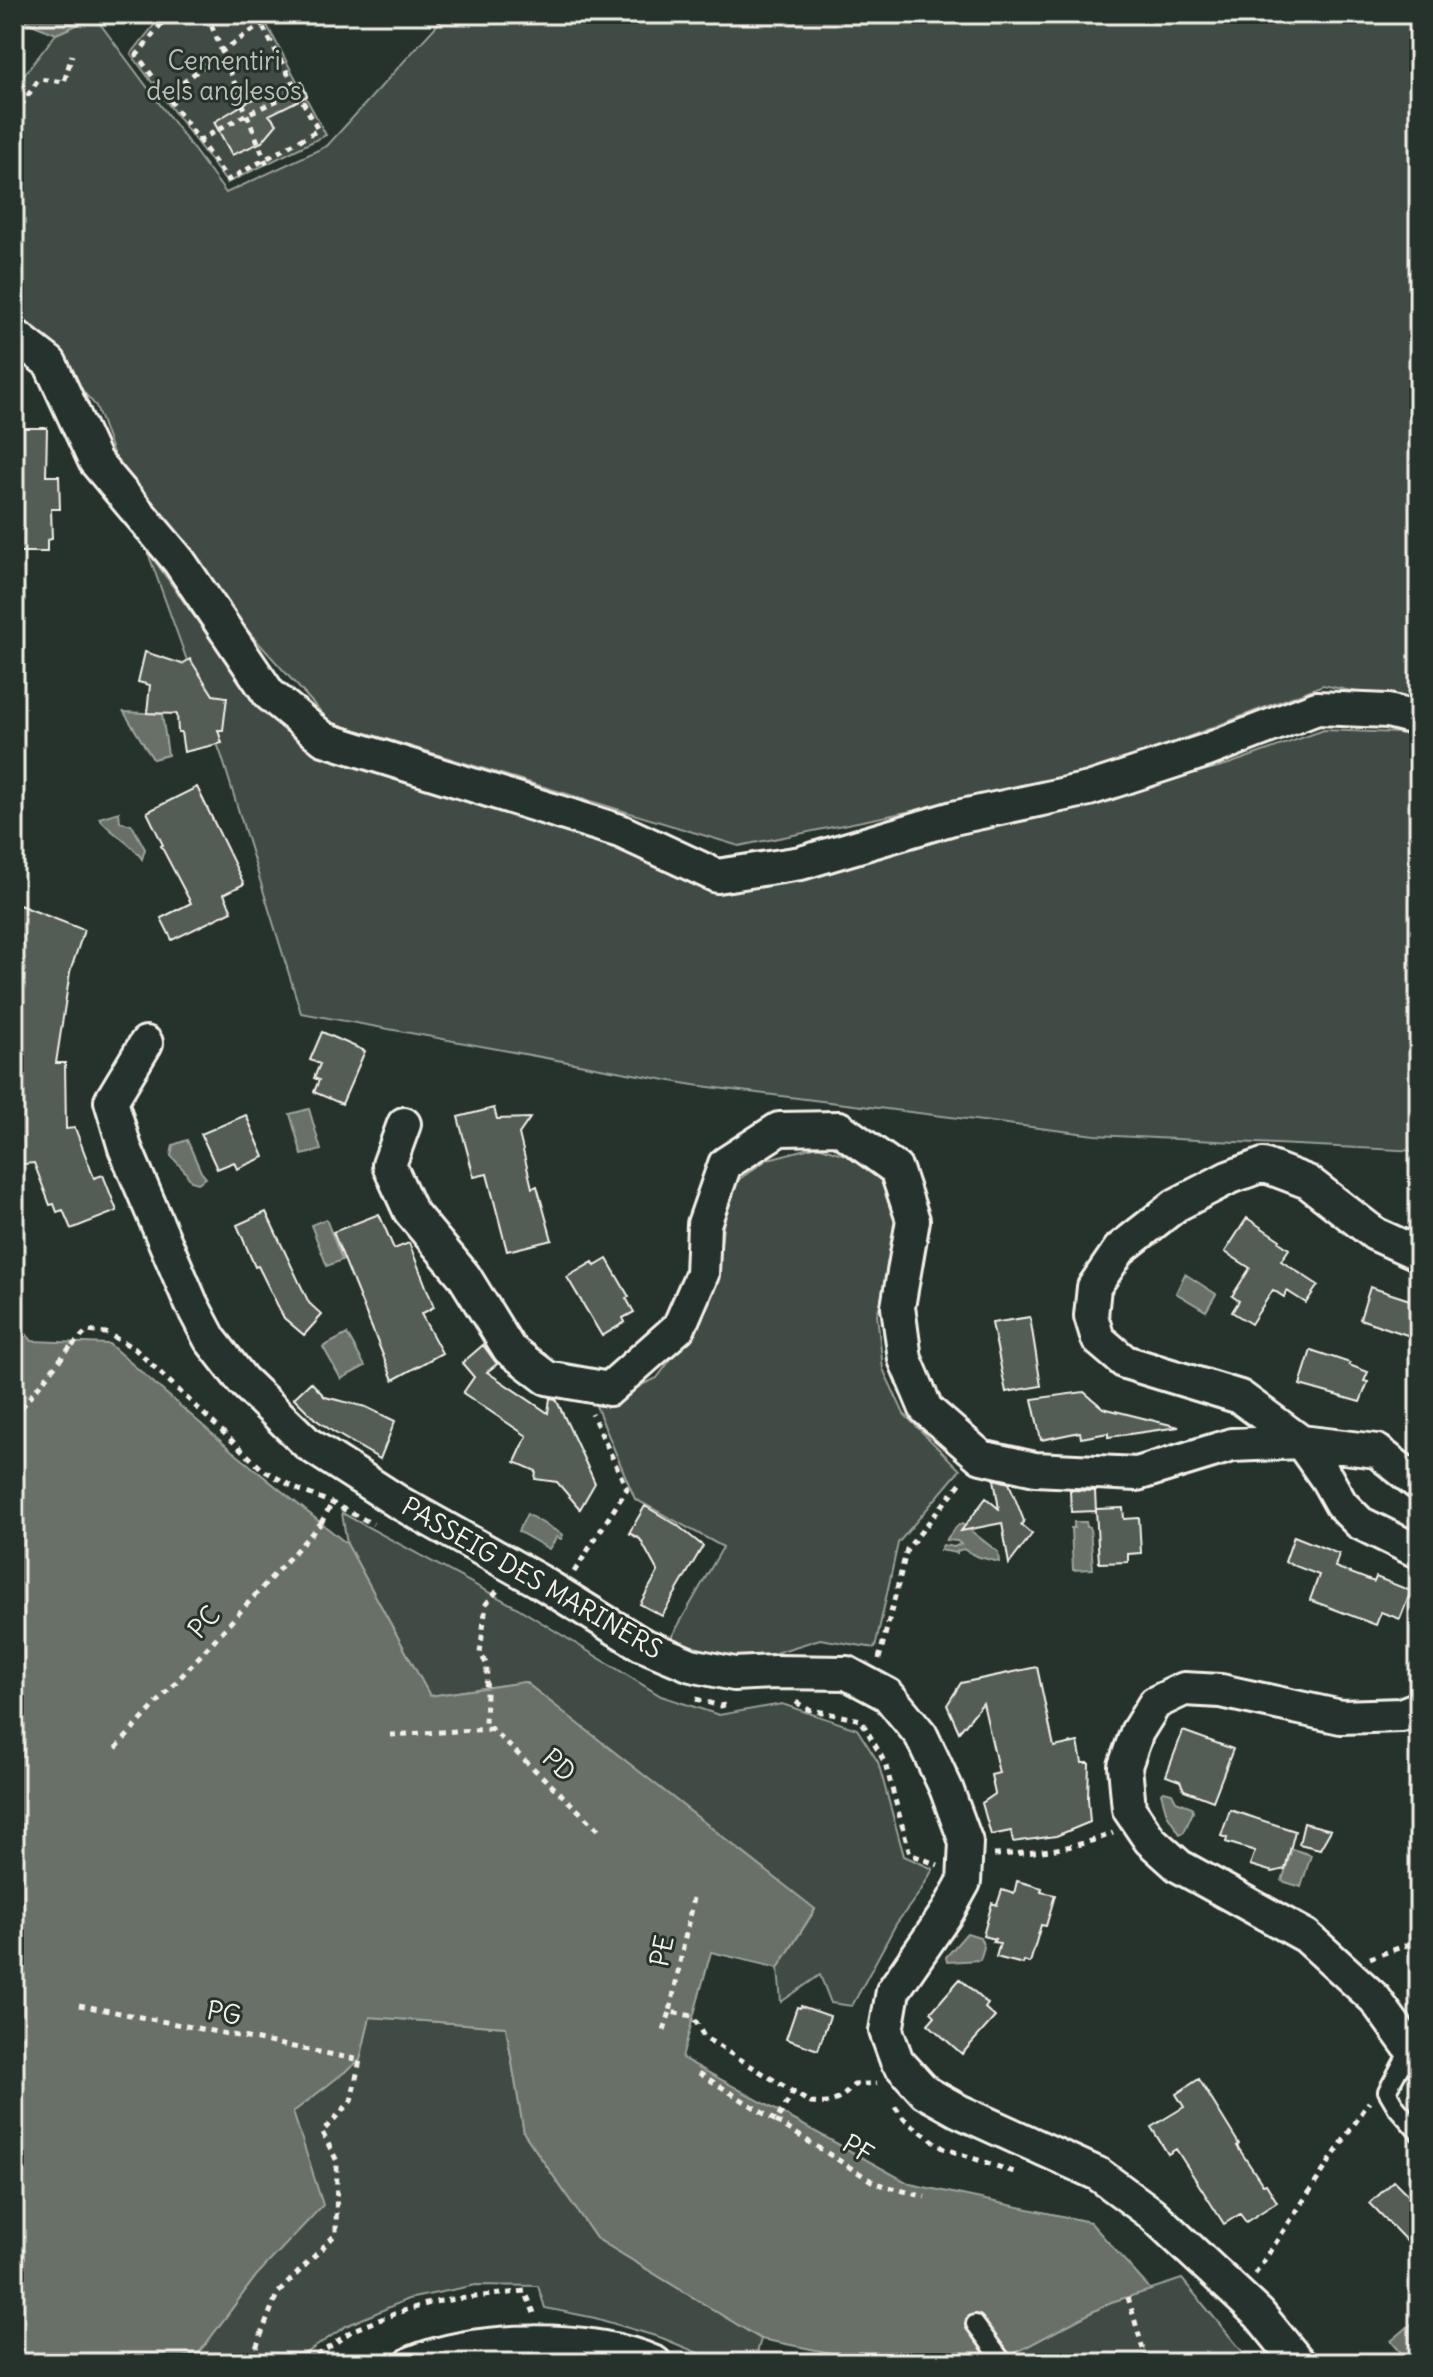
<svg xmlns="http://www.w3.org/2000/svg" width="1433" height="2377" font-family="Delius,sans-serif">
<style>
.green{fill:#414b45;stroke:#9a9e96;stroke-width:2}
.water{fill:#676f68;stroke:#9fa39b;stroke-width:2}
.building{fill:#525c55;stroke:#f4f1e8;stroke-width:2}
.lines{fill:none;stroke-linecap:round;stroke-linejoin:round}
.service-casing{stroke:#f4f1e8;stroke-width:22}
.minor-casing{stroke:#f4f1e8;stroke-width:38}
.path{stroke:#f4f1e8;stroke-width:5;stroke-dasharray:6 6;stroke-linecap:butt}
.service{stroke:#26332d;stroke-width:16}
.minor{stroke:#26332d;stroke-width:32}
.labels{text-anchor:middle;stroke-width:6;stroke-linejoin:round;paint-order:stroke}
.park-label{font-size:26px;fill:#bebfb7;stroke:#26332d}
.street-label{font-size:26px;fill:#f4f1e8;stroke:#26332d}
</style>
<rect width="100%" height="100%" fill="#26332d"/>
<filter id="ink" filterUnits="userSpaceOnUse"><feTurbulence type="fractalNoise" baseFrequency=".0125" numOctaves="2"/><feDisplacementMap in="SourceGraphic" scale="16" xChannelSelector="R" yChannelSelector="G"/><feConvolveMatrix kernelMatrix="1 2 1 2 8 2 1 2 1" color-interpolation-filters="sRGB"/></filter>
<g filter="url(#ink)">
<path class="green" d="M163,14H261L326,135L227,183L131,54Z
M447,14H1419V705L1323,685L1089,775L739,846L330,722L130,500L96,406L14,314V88L56,34L95,17L226,193L327,146Z
M147,550L255,702L319,748L625,850L721,892L964,830L1090,801L1229,764L1324,730L1399,733L1419,738V1151L1095,1135L693,1085L301,1013L222,757Z
M818,1146L863,1161L889,1190L903,1232L877,1314L883,1369L904,1414L960,1470L898,1543L875,1648L820,1639L772,1654L732,1662L688,1648L671,1638L723,1547L635,1499L596,1406L657,1378L699,1321L721,1244L728,1187L768,1159Z
M342,1513L518,1608L661,1696L719,1715L782,1704L857,1729L878,1762L904,1856L933,1869L920,1892L896,1924L852,2006L831,2003L820,1975L781,2002L778,1968L815,1910L525,1682L430,1696L347,1544Z
M370,2017L506,2027L524,2133L596,2238L761,2339L754,2363H722L662,2338L595,2318L545,2308L538,2286L476,2285L408,2299L346,2326L305,2354L199,2353L256,2276L293,2112L360,2060Z
M1182,2279L1252,2363H996L1111,2302Z"/>
<path class="water" d="M14,14H96L95,17L56,34L14,17Z
M124,712L162,714L168,755L153,759Z
M119,812L120,822L132,825L145,849L142,859C131,842 111,834 99,818Z
M309,1109L321,1150L302,1155L290,1114Z
M187,1140L201,1172L206,1178L198,1183L191,1181L184,1170L171,1156L173,1145Z
M326,1219L342,1260L327,1266L311,1225Z
M1185,1274L1216,1294L1206,1311L1176,1293Z
M14,1320L32,1341L109,1344L231,1450L347,1544L430,1696L525,1682L815,1909L778,1968L711,1952L682,2058L910,2184L1090,2222L1151,2290L1111,2302L996,2363H881L761,2339L596,2238L524,2133L506,2027L370,2017L360,2060L293,2112L323,2205L256,2276L199,2353L159,2363H14Z
M347,1334L365,1366L341,1379L323,1347Z
M527,1514L563,1535L561,1539L557,1537L549,1549L518,1531Z
M1074,1522H1086L1087,1527H1090L1093,1569L1073,1570L1071,1528H1074Z
M962,1524L998,1552L999,1562L979,1557L963,1549L957,1551V1553L940,1550L943,1545L954,1547L961,1544L957,1541L946,1540L958,1525Z
M1164,1791L1172,1793L1176,1801L1192,1807L1193,1812L1184,1832L1180,1834L1167,1814L1161,1793Z
M1292,1849L1311,1855L1301,1887L1282,1881Z
M967,1933L980,1937L984,1947L980,1960L947,1962L946,1957Z
M1415,2321L1419,2326V2338L1415,2340L1413,2345L1415,2350L1419,2352V2361L1410,2363L1391,2341Z"/>
<path class="building" d="M302,82L307,96L269,115L277,124L262,142L232,155L214,122L249,101Z
M14,428H47L46,476H59L60,509H51L52,539L47,540V552H14Z
M145,652L182,664L190,659L213,695L227,697L223,730H218L222,743L184,752L181,732H178L177,714L147,713L150,685L138,682Z
M197,787L244,884L224,894L232,911L172,940L161,918L191,903L161,846L163,845L147,812Z
M14,903L84,930L70,972L56,1063H65L66,1129L75,1128L94,1178L103,1175L117,1211L71,1229L63,1210L57,1212L54,1204L50,1205L34,1163L14,1165Z
M322,1032L365,1051L342,1104L314,1092L319,1080L314,1078L320,1064L310,1060Z
M494,1108L497,1119L530,1118L519,1134L532,1188L537,1186L552,1240L507,1251L487,1174L474,1177L458,1117Z
M246,1115L264,1157L237,1169L234,1162L217,1169L201,1134Z
M266,1212L309,1303L322,1315L304,1335L284,1318L258,1266L255,1267L237,1225Z
M379,1214L394,1249L409,1243L434,1307L421,1314L442,1353L393,1380L333,1232Z
M1247,1218L1280,1240L1279,1242L1289,1249L1281,1261L1318,1285L1306,1303L1287,1291L1284,1297L1273,1290L1251,1324L1232,1312L1239,1301L1232,1296L1250,1268L1225,1252Z
M607,1259L629,1297L626,1298L634,1312L623,1318L625,1322L602,1336L567,1277L593,1262L595,1266Z
M1370,1287L1419,1303V1330L1413,1328L1410,1336L1360,1319Z
M1030,1317L1041,1386L1006,1392L992,1323Z
M483,1345L497,1364L487,1372L548,1413L550,1398L556,1399L595,1483L580,1509L557,1482L535,1479L536,1471L515,1462L527,1436L463,1393L474,1377L462,1363Z
M1311,1350L1350,1363L1349,1365L1368,1372L1364,1381L1368,1382L1360,1402L1300,1385Z
M311,1382L325,1397L366,1407L395,1421L380,1459L332,1431L315,1419L294,1398Z
M1084,1392L1103,1408L1179,1427L1108,1437V1433L1081,1438L1080,1432L1041,1440L1032,1399Z
M994,1479L1009,1483L1024,1521L1021,1525L1032,1534L1009,1564L1002,1523L961,1531L986,1498L999,1509Z
M1070,1490L1095,1491L1096,1511L1071,1512Z
M645,1506L677,1525L703,1546L662,1616L640,1604L658,1572L640,1539L629,1533Z
M1123,1508L1124,1519L1139,1518L1141,1553L1128,1554V1562L1099,1563L1096,1509Z
M1294,1536L1339,1554L1335,1567L1374,1582L1376,1577L1411,1591L1400,1619L1381,1612L1376,1625L1310,1600L1319,1575L1285,1562Z
M1037,1667L1054,1747L1078,1742L1082,1763H1089L1088,1798L1090,1822L1056,1836L1013,1842L1011,1831L991,1835L982,1803L995,1794L991,1775L999,1773L983,1703L959,1732L947,1705L961,1683Z
M1183,1731L1233,1749L1213,1801L1184,1790L1180,1781L1166,1776Z
M1230,1810L1295,1831L1285,1869L1273,1872L1250,1865L1255,1851L1226,1842L1227,1838L1221,1836Z
M1304,1823L1331,1830L1320,1849L1299,1844Z
M1017,1881L1042,1888L1041,1892L1055,1895L1046,1926L1041,1925L1030,1963L1024,1961L1023,1964L996,1957L1000,1943L993,1942L995,1939L983,1936L992,1903L997,1905L1002,1890L1014,1894Z
M960,1979L988,2004L985,2008L995,2017L962,2054L928,2024L935,2016L931,2012Z
M801,2006L830,2016L818,2050L786,2039L797,2007L800,2008Z
M1199,2079L1239,2144L1237,2146L1263,2185L1266,2184L1277,2202L1246,2222L1240,2214L1224,2224L1176,2149L1168,2154L1151,2127L1184,2107L1176,2094Z
M1394,2181L1419,2206V2254L1370,2203Z"/>
<g class="lines">
<defs>
<path id="service" d="M1410,2049L1387,2091L1397,2108L1419,2133
M975,2324L1004,2363"/>
<path id="minor" d="M14,335L50,363L95,461L179,561L269,694L324,739L620,831L717,876L801,863L953,818L1089,789L1205,751L1317,708L1388,711L1419,719
M146,1043L111,1101L125,1148L191,1303L210,1339L242,1380L308,1444L398,1502L539,1581L641,1644L691,1665L734,1674L775,1672L847,1673L888,1695L921,1735L946,1788L966,1842L964,1882L948,1911L893,1991L886,2031L897,2061L925,2092L959,2111L1098,2174L1151,2213L1259,2314L1299,2363
M404,1124L389,1165L410,1211L464,1276L509,1349L547,1378L609,1389L679,1327L702,1274L704,1224L725,1164L779,1129L839,1128L896,1169L913,1220L898,1307L905,1359L926,1409L981,1457L1035,1469L1137,1474L1232,1445L1301,1442L1377,1451L1419,1484
M1419,1254L1375,1234L1308,1182L1263,1165L1228,1178L1176,1205L1120,1249L1094,1287L1091,1316L1098,1339L1125,1362L1240,1397L1301,1442L1327,1479L1341,1504L1360,1523L1419,1552
M1419,1708L1401,1715L1341,1717L1221,1691L1184,1689L1155,1703L1137,1732L1125,1766L1129,1809L1150,1840L1179,1866L1306,1936L1375,1999L1419,2060
M412,2363C479,2336 588,2335 655,2363"/>
</defs>
<use href="#service" class="service-casing"/>
<use href="#minor" class="minor-casing"/>
<path class="path" d="M169,14L137,55L228,180L318,130L256,14
M207,14L267,165
M164,98L221,52L265,22
M14,116L39,79L64,82L72,55
M198,141L247,114L300,90
M72,1346L87,1331L106,1333L134,1348L263,1470L297,1489L332,1503L373,1524
M14,1417L71,1346
M321,1523L332,1503
M574,1572L627,1489L592,1414
M497,1591L486,1604L480,1653L487,1665L485,1723L599,1830
M879,1659L907,1549L963,1480
M696,1699L720,1706L729,1704
M796,1702L807,1709L861,1720L885,1763L910,1854L938,1865
M390,1735L491,1729
M116,1748L321,1523
M994,1855C1034,1853 1076,1849 1113,1833
M693,1898L670,2012L693,2016L704,2037L811,2103C832,2105 840,2100 854,2085L877,2083
M1370,1958L1419,1941
M79,2005L360,2060L351,2101L322,2132L337,2161L336,2234L277,2294L251,2361L263,2363
M664,2030L670,2012
M699,2073L776,2121L794,2091
M895,2107L904,2119L943,2148L1017,2173
M776,2121L875,2183L925,2197
M1255,2274L1369,2102
M1128,2297L1147,2363
M682,2355L704,2363
M307,2363L353,2330L397,2313L433,2302L525,2291L534,2313"/>
<use href="#service" class="service"/>
<use href="#minor" class="minor"/>
</g>
</g>
<g class="labels">
<g class="park-label">
<text x="224" y="70">Cementiri<tspan x="224" dy="30">dels anglesos</tspan></text>
</g>
<g class="street-label">
<text transform="translate(532 1578) rotate(30)" y="9">PASSEIG DES MARINERS</text>
<text transform="translate(204 1622) rotate(-48)" y="9">PC</text>
<text transform="translate(559 1765) rotate(43)" y="9">PD</text>
<text transform="translate(662 1951) rotate(-78)" y="9">PE</text>
<text transform="translate(224 2013) rotate(11)" y="9">PG</text>
<text transform="translate(858 2149) rotate(32)" y="9">PF</text>
</g>
</g>
<rect width="1433" height="2377" fill="none" stroke="#26332d" stroke-width="48"/>
<rect x="24" y="24" width="1385" height="2329" fill="none" stroke="#f4f1e8" stroke-width="3" filter="url(#ink)"/>
</svg>
